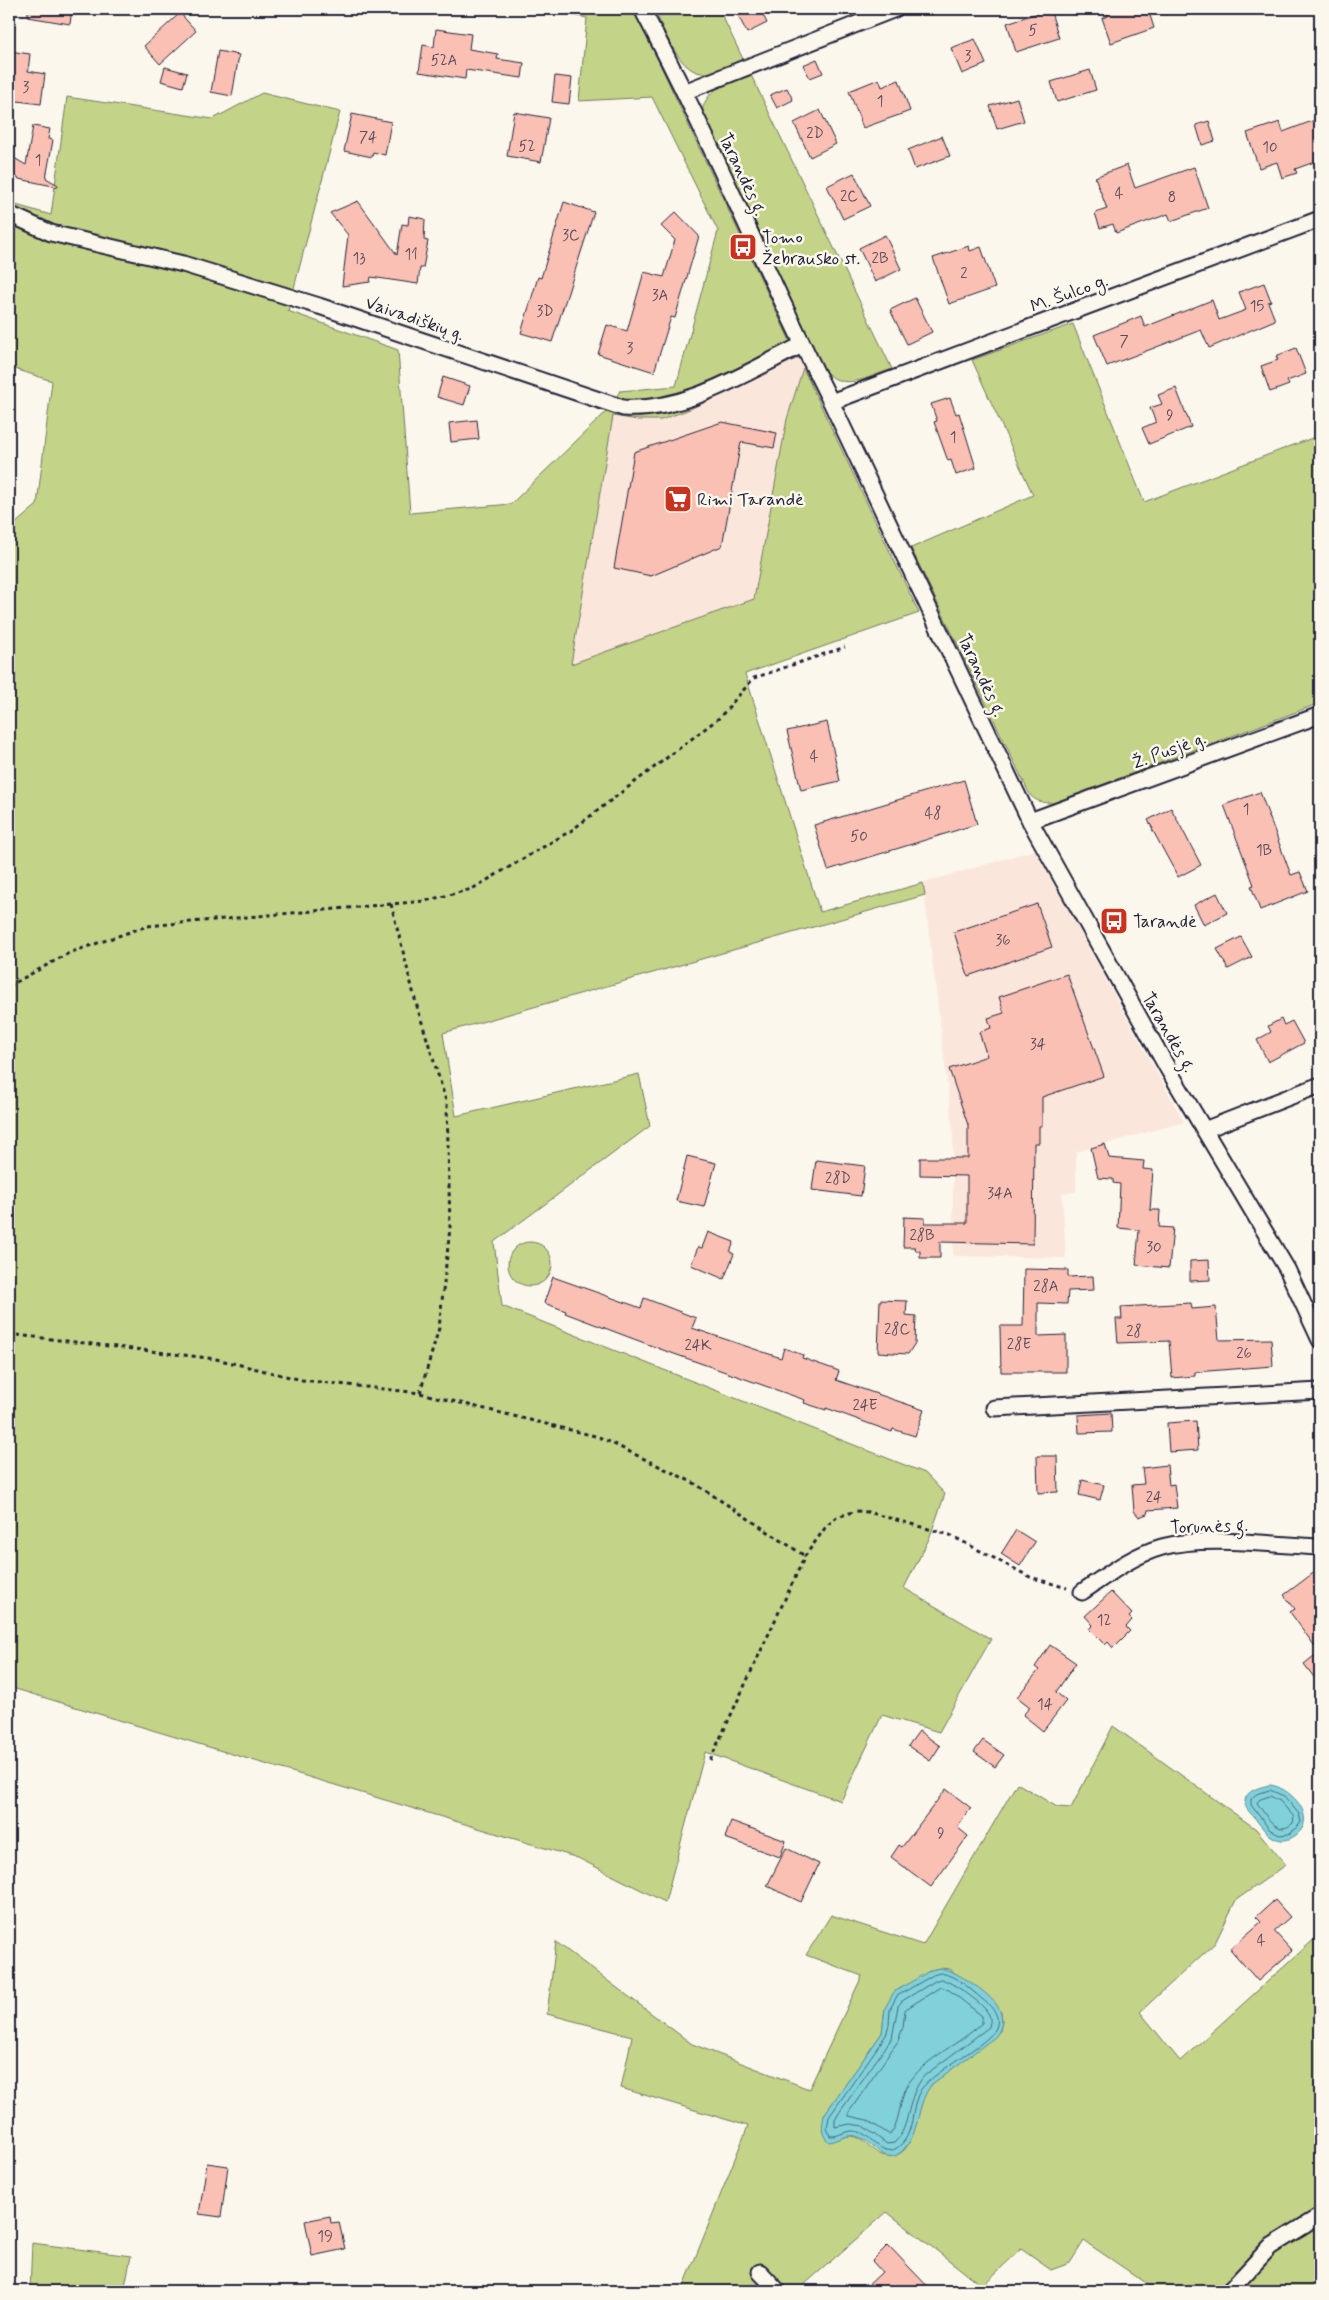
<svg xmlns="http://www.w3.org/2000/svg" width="1329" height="2300" font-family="Mynerve,sans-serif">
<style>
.built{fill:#fbe6db}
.green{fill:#c3d387;stroke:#727a61;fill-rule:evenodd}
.water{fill:#80d1da;stroke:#5a8b9a}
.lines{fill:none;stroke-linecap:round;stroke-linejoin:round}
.shore{stroke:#48687b;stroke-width:1}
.building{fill:#fbc0b4;stroke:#22223b}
.minor-casing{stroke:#22223b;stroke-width:19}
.path{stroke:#22223b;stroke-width:3;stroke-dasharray:4 4;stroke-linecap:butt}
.minor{stroke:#fbf7ec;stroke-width:15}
.labels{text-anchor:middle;stroke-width:5;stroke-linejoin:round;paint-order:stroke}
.number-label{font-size:15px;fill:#584a59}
.street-label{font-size:18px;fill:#22223b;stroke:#fbf7ec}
.poi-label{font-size:18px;fill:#22223b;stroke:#fbf7ec;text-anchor:start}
</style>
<rect width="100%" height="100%" fill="#fbf7ec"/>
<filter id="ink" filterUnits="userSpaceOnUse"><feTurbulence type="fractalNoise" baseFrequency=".02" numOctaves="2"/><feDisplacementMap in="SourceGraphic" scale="10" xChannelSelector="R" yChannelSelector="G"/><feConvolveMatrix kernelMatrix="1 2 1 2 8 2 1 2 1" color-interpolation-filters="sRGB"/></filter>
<g filter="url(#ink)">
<path class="built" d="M798,358L803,368L787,419L754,599L571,665L613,416L638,420H661L690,409Z
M1035,850L1184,1122L1076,1152V1192L1062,1193L1066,1258L953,1256V1131L923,883Z"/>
<path class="green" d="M540,9H634L798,358L690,409L661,420H638L613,416L571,664L754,599L787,419L803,368L919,613L745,674L820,912L923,883L925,895L443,1033L456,1116L639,1074L650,1126L494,1242L502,1306L925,1473L945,1494L929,1539L904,1588L991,1639L939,1732L882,1715L841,1801L705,1752L665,1902L578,1858L9,1687V529L37,505L52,381L9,367V199L16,205L51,215L67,97L213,119L262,93L340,112L288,311L398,350L410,513L511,504L606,412L620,391L676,386L718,231L652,97L579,101L587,18Z
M654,9H719L743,59C732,63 719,71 707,73C680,77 664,29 654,9Z
M751,75L892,369C867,377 843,393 823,369L702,112C707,86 728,84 751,75Z
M1073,324L1144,502L1320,435V703L1053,803C1043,803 1037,802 1030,795L911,548L1033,495L972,360Z
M508 1264a22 22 0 1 1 44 0a22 22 0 1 1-44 0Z
M1113,1726L1256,1829L1286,1865L1236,1900L1215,1943L1140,2012L1180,2061L1320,1934V2291H1158L1084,2241L1070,2263L1051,2270L1021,2249L982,2286L887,2212L797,2291H682L748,2126L621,2088L632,2036L547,2014L556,1942L692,2044L809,2089L862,1976L806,1955L831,1915L923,1945L1017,1783L1057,1807L1071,1808ZM940,1968L950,1969L1001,2012L1002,2021L1000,2031L932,2084C930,2087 926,2090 924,2093C915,2110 917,2159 887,2156C868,2154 867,2131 842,2137L824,2115L882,2033L885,2008L931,1970Z
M32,2243L131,2256L124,2291H30Z"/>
<path class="water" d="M1269,1785C1290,1786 1319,1818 1296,1835C1278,1849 1264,1831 1254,1817C1250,1813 1244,1807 1245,1801C1246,1790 1261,1787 1269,1785Z
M940,1968C956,1970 995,1996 1000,2011C1004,2021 1001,2030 995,2037L932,2084C916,2103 921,2130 905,2148C886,2170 875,2143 859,2137C848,2132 840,2141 829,2142C820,2134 822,2127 824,2115L882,2033L885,2008L894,1992L931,1970Z"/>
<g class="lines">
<path class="shore" d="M1270,1790L1284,1796L1299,1814L1301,1822L1298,1826L1289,1834L1279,1835L1269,1829L1251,1805V1799L1255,1795Z
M1270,1796L1280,1801L1294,1817L1293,1823C1277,1838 1266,1815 1257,1803L1259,1800Z
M941,1973C957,1976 970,1989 982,1999C992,2007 1001,2015 996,2028C989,2044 936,2070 922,2088C909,2105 917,2137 895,2149C881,2156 871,2135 859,2132C846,2128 841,2137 830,2136L827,2128L829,2117L886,2035L889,2025L890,2009L897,1996L933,1975Z
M941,1979C951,1981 986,2005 989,2015C991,2019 990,2022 989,2027L925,2075C905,2097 912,2127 894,2143L887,2144L863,2126L850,2124L835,2127V2120L839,2113L892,2038L898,2006L902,2001L935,1981Z
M941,1987L949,1990L982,2016V2023C960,2044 928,2056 910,2081C898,2097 902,2119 890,2135L867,2120L849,2116V2112L898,2041L903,2027L905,2010Z"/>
</g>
<path class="building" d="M28,9H72L70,24L28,17Z
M735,9H760L767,23L747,33Z
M1050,9L1059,38L1016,52L1007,23Z
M1106,9H1148L1154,28L1111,43L1102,18L1108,16Z
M180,13L196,31L160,64L144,46Z
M436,29L471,34L469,49L498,54L497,59L524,63L522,78L466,70L465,79L419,72L423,45L434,47Z
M975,39L986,64L962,74L951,48Z
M9,51L30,54L28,71L45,74L41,104L9,100Z
M218,51L239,55L232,96L211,92Z
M817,59L823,73L810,78L803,65Z
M165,67L187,73L183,87L161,81Z
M1090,70L1096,90L1057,102L1051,82Z
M555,76L572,78L569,104L552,102Z
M879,79L882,87L899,80L910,111L863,128L849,91Z
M787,88L793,100L777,108L770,95Z
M1017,98L1024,121L997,129L990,106Z
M820,110L836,144L810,157L794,123Z
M514,112L549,118L541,162L507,156Z
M352,114L391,122L385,155L373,152L372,157L344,151Z
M1320,118V160L1295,169L1297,173L1282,178L1277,162L1259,168L1247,133L1280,122L1283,132Z
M1209,121L1215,141L1202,145L1196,125Z
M33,126L50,129L48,139L53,140L46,178L58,185V187L19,179L9,173V155L26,165Z
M942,136L950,156L915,169L908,150Z
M1127,165L1135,188L1194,167L1208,208L1171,221L1168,214L1116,233L1113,224L1100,228L1095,213L1107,209L1095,177Z
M854,173L870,206L843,219L827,186Z
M358,201L397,255L402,224L408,225L409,216L425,219L424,240L428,241L423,268H420L418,284L371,277L370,282L342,286L348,235L330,213Z
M564,202L594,212L552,342L521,333L538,277L541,278Z
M676,212L699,236L675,318L671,317L654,372L598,354L607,325L627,331L644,272L664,277L675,240L661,226Z
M885,235L901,269L875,282L859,248Z
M969,246L970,251L981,247L995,288L949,304L933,258Z
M1264,283L1271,301L1268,302L1275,320L1209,348L1201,330L1107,366L1094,335L1141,316L1145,327L1212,300L1219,320L1246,310L1239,292Z
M915,298L932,332L907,344L890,310Z
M1296,348L1306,374L1287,381L1289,385L1270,392L1261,366L1278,360L1276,356Z
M443,377L470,386L464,405L437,397Z
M1176,388L1191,427L1149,444L1142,428L1156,422L1150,408L1162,404L1158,395Z
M950,398L956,414L959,413L976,468L956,475L951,460L948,461L934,422L937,421L931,404Z
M477,420L479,439L451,442L449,423Z
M722,422L777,433L774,448L741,442L722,546L651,576L614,568L634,452Z
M827,722L840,781L801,790L787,731Z
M964,780L977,824L828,870L814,825Z
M1260,792L1291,875L1300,872L1308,891L1260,910L1251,886L1254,885L1224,805Z
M1171,808L1201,865L1178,877L1152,829H1153L1148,820Z
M1217,893L1227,913L1204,925L1194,905Z
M1037,904L1052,947L968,976L954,932Z
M1241,937L1252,957L1228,969L1217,949Z
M1067,974L1104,1076L1042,1097V1126H1039V1143H1034L1033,1244L940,1242V1258H920V1251H916L915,1247H903L904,1217L925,1218V1223H967V1176L920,1175V1158H968V1125L949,1069L987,1056L979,1032L991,1028L988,1018L1004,1013L999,997Z
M1281,1019L1284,1025L1292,1021L1304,1043L1268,1062L1257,1040L1271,1032L1268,1026Z
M1105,1144L1109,1158L1144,1161L1143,1169L1153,1170L1150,1210H1160L1159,1227L1173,1228L1169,1268L1136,1265L1139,1230L1118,1228L1120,1184L1113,1183V1179L1098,1178L1091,1148Z
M687,1156L716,1163L704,1207L676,1201Z
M816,1160L865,1166L861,1196L812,1190Z
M708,1232L734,1242L730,1252L734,1254L724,1279L691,1265L698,1247L702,1248Z
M1209,1260L1210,1280L1190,1281V1261Z
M1024,1269L1068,1270V1277L1093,1276L1094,1290L1068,1291L1067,1304L1038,1303V1336L1066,1335V1372H1001L1000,1326H1023Z
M553,1277L641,1308L644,1298L696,1318L692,1328L781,1358L784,1348L803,1355L802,1358L839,1371L836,1380L924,1410L915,1436L893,1429L892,1432L826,1408V1410L804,1403L805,1400L663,1350L565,1313L566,1311L544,1303Z
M880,1300L907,1301L906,1315L916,1316L915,1343L908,1354L878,1352Z
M1191,1303L1192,1309L1216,1307L1219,1340L1271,1339L1273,1366L1195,1372V1376L1172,1378L1169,1341L1118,1343L1116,1319H1122L1121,1307Z
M1111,1413L1112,1432L1079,1433L1078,1415Z
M1196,1421L1198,1450L1169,1452L1167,1423Z
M1037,1456H1057L1058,1492L1038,1493Z
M1167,1465L1169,1485L1174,1484L1177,1508L1148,1510L1147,1514L1139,1517L1134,1511L1132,1485L1144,1484L1142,1468Z
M1082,1480L1104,1485L1100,1500L1079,1495Z
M1016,1530L1035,1542L1020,1566L1001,1554Z
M1320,1568V1685L1304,1664L1319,1652L1290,1612L1295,1609L1284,1595Z
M1111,1592L1132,1614L1129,1617L1132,1620L1126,1627L1130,1631L1113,1648L1108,1642L1105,1645L1089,1629L1093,1625L1085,1616Z
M1050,1645L1076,1663L1056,1692L1066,1701L1043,1731L1023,1715L1030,1707L1017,1697L1039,1670L1035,1667Z
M919,1731L940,1746L930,1761L908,1746Z
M983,1740L1004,1755L995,1767L974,1752Z
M946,1789L971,1808L957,1827L968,1836L931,1887L891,1857L899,1845L902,1847Z
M731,1821L786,1841L780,1857L725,1838Z
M786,1848L819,1864L801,1902L767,1886Z
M1275,1900L1290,1917L1274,1931L1292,1951L1258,1981L1230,1949L1261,1922L1256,1917Z
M207,2163L228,2166L221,2217L199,2214Z
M330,2216L331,2223L339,2222L345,2249L312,2256L305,2221Z
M888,2245L932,2291H862L882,2272L872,2261Z"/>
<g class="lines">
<defs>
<path id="minor" d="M642,9C710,137 765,272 831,402L1030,821L1168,1069L1287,1269L1320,1340
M684,92L895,9
M9,214L51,233L183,264L319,306L623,408C687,412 746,372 802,345
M831,402L1320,219
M1030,821L1320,715
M1204,1130L1320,1085
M994,1408L1320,1391
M1082,1592C1107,1575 1133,1555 1162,1547C1204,1535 1275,1545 1320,1547
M760,2272L778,2291
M1229,2291L1270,2247L1320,2216"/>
</defs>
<use href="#minor" class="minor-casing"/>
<path class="path" d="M391,904L416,1003L447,1104L450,1228L439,1328L420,1393
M9,986L69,953L147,926L425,901L472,889L572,830L719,718L754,678L845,647
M9,1334L216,1359L302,1380L420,1393L599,1437L694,1483L805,1556
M710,1760L805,1556L825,1528L837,1517L856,1511L868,1512L950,1535L1030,1577L1067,1588"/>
<use href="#minor" class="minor"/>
</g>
</g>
<defs>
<symbol id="bus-square" viewBox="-11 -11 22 22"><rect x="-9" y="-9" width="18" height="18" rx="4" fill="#c8321e" stroke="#fbf7ec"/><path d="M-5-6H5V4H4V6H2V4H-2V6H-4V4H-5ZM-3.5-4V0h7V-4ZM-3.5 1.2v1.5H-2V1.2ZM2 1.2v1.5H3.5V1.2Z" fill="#fff"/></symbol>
<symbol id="supermarket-square" viewBox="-11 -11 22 22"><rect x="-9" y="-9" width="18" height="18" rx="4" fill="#c8321e" stroke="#fbf7ec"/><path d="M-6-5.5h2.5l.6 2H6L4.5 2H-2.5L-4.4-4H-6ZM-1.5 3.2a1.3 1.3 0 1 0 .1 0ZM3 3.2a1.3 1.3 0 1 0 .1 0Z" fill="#fff"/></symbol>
</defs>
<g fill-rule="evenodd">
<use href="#bus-square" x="727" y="231" width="32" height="32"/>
<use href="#supermarket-square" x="662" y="483" width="32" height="32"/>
<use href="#bus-square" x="1098" y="905" width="32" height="32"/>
</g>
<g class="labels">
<g class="number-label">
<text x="1033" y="35">5</text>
<text x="968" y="61">3</text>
<text x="444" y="65">52A</text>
<text x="26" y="92">3</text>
<text x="880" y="106">1</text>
<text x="815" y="138">2D</text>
<text x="368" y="142">74</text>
<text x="527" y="151">52</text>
<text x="1270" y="152">10</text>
<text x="38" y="165">1</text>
<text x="1119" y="198">4</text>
<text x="849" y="201">2C</text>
<text x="1172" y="202">8</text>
<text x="571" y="240">3C</text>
<text x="411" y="259">11</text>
<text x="359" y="263">13</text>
<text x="880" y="263">2B</text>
<text x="964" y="278">2</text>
<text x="660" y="300">3A</text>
<text x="1257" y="311">15</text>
<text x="545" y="316">3D</text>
<text x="1124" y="346">7</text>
<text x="630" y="353">3</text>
<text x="1170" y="420">9</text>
<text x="953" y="442">1</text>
<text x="814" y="761">4</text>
<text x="1246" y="814">1</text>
<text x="933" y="818">48</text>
<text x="859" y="841">50</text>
<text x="1264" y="855">1B</text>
<text x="1003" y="945">36</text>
<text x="1038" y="1049">34</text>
<text x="838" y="1183">28D</text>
<text x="1000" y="1198">34A</text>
<text x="922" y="1240">28B</text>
<text x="1154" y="1252">30</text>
<text x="1046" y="1291">28A</text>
<text x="897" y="1334">28C</text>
<text x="1134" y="1336">28</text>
<text x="1019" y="1349">28E</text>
<text x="698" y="1350">24K</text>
<text x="1244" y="1358">26</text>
<text x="865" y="1410">24E</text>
<text x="1154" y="1502">24</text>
<text x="1104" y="1625">12</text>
<text x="1045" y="1709">14</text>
<text x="941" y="1838">9</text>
<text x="1261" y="1945">4</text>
<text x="325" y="2241">19</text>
</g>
<g class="street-label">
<text transform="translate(743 174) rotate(65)" y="6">Tarandės g.</text>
<text transform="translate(1069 293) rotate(-20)" y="6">M. Šulco g.</text>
<text transform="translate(415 318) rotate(19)" y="6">Vaivadiškių g.</text>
<text transform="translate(982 675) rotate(65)" y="6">Tarandės g.</text>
<text transform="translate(1169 750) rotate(-20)" y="6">Ž. Pusjė g.</text>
<text transform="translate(1169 1032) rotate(60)" y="6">Tarandės g.</text>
<text transform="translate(1209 1526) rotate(-2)" y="6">Torunės g.</text>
</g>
<g class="poi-label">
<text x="762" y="243">Tomo<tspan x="762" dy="21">Žebrausko st.</tspan></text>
<text x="697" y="505">Rimi Tarandė</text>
<text x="1133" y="927">Tarandė</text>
</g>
</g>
<rect width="1329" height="2300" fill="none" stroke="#fbf7ec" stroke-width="30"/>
<rect x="15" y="15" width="1299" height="2270" fill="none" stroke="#22223b" stroke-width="2" filter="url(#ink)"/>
</svg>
